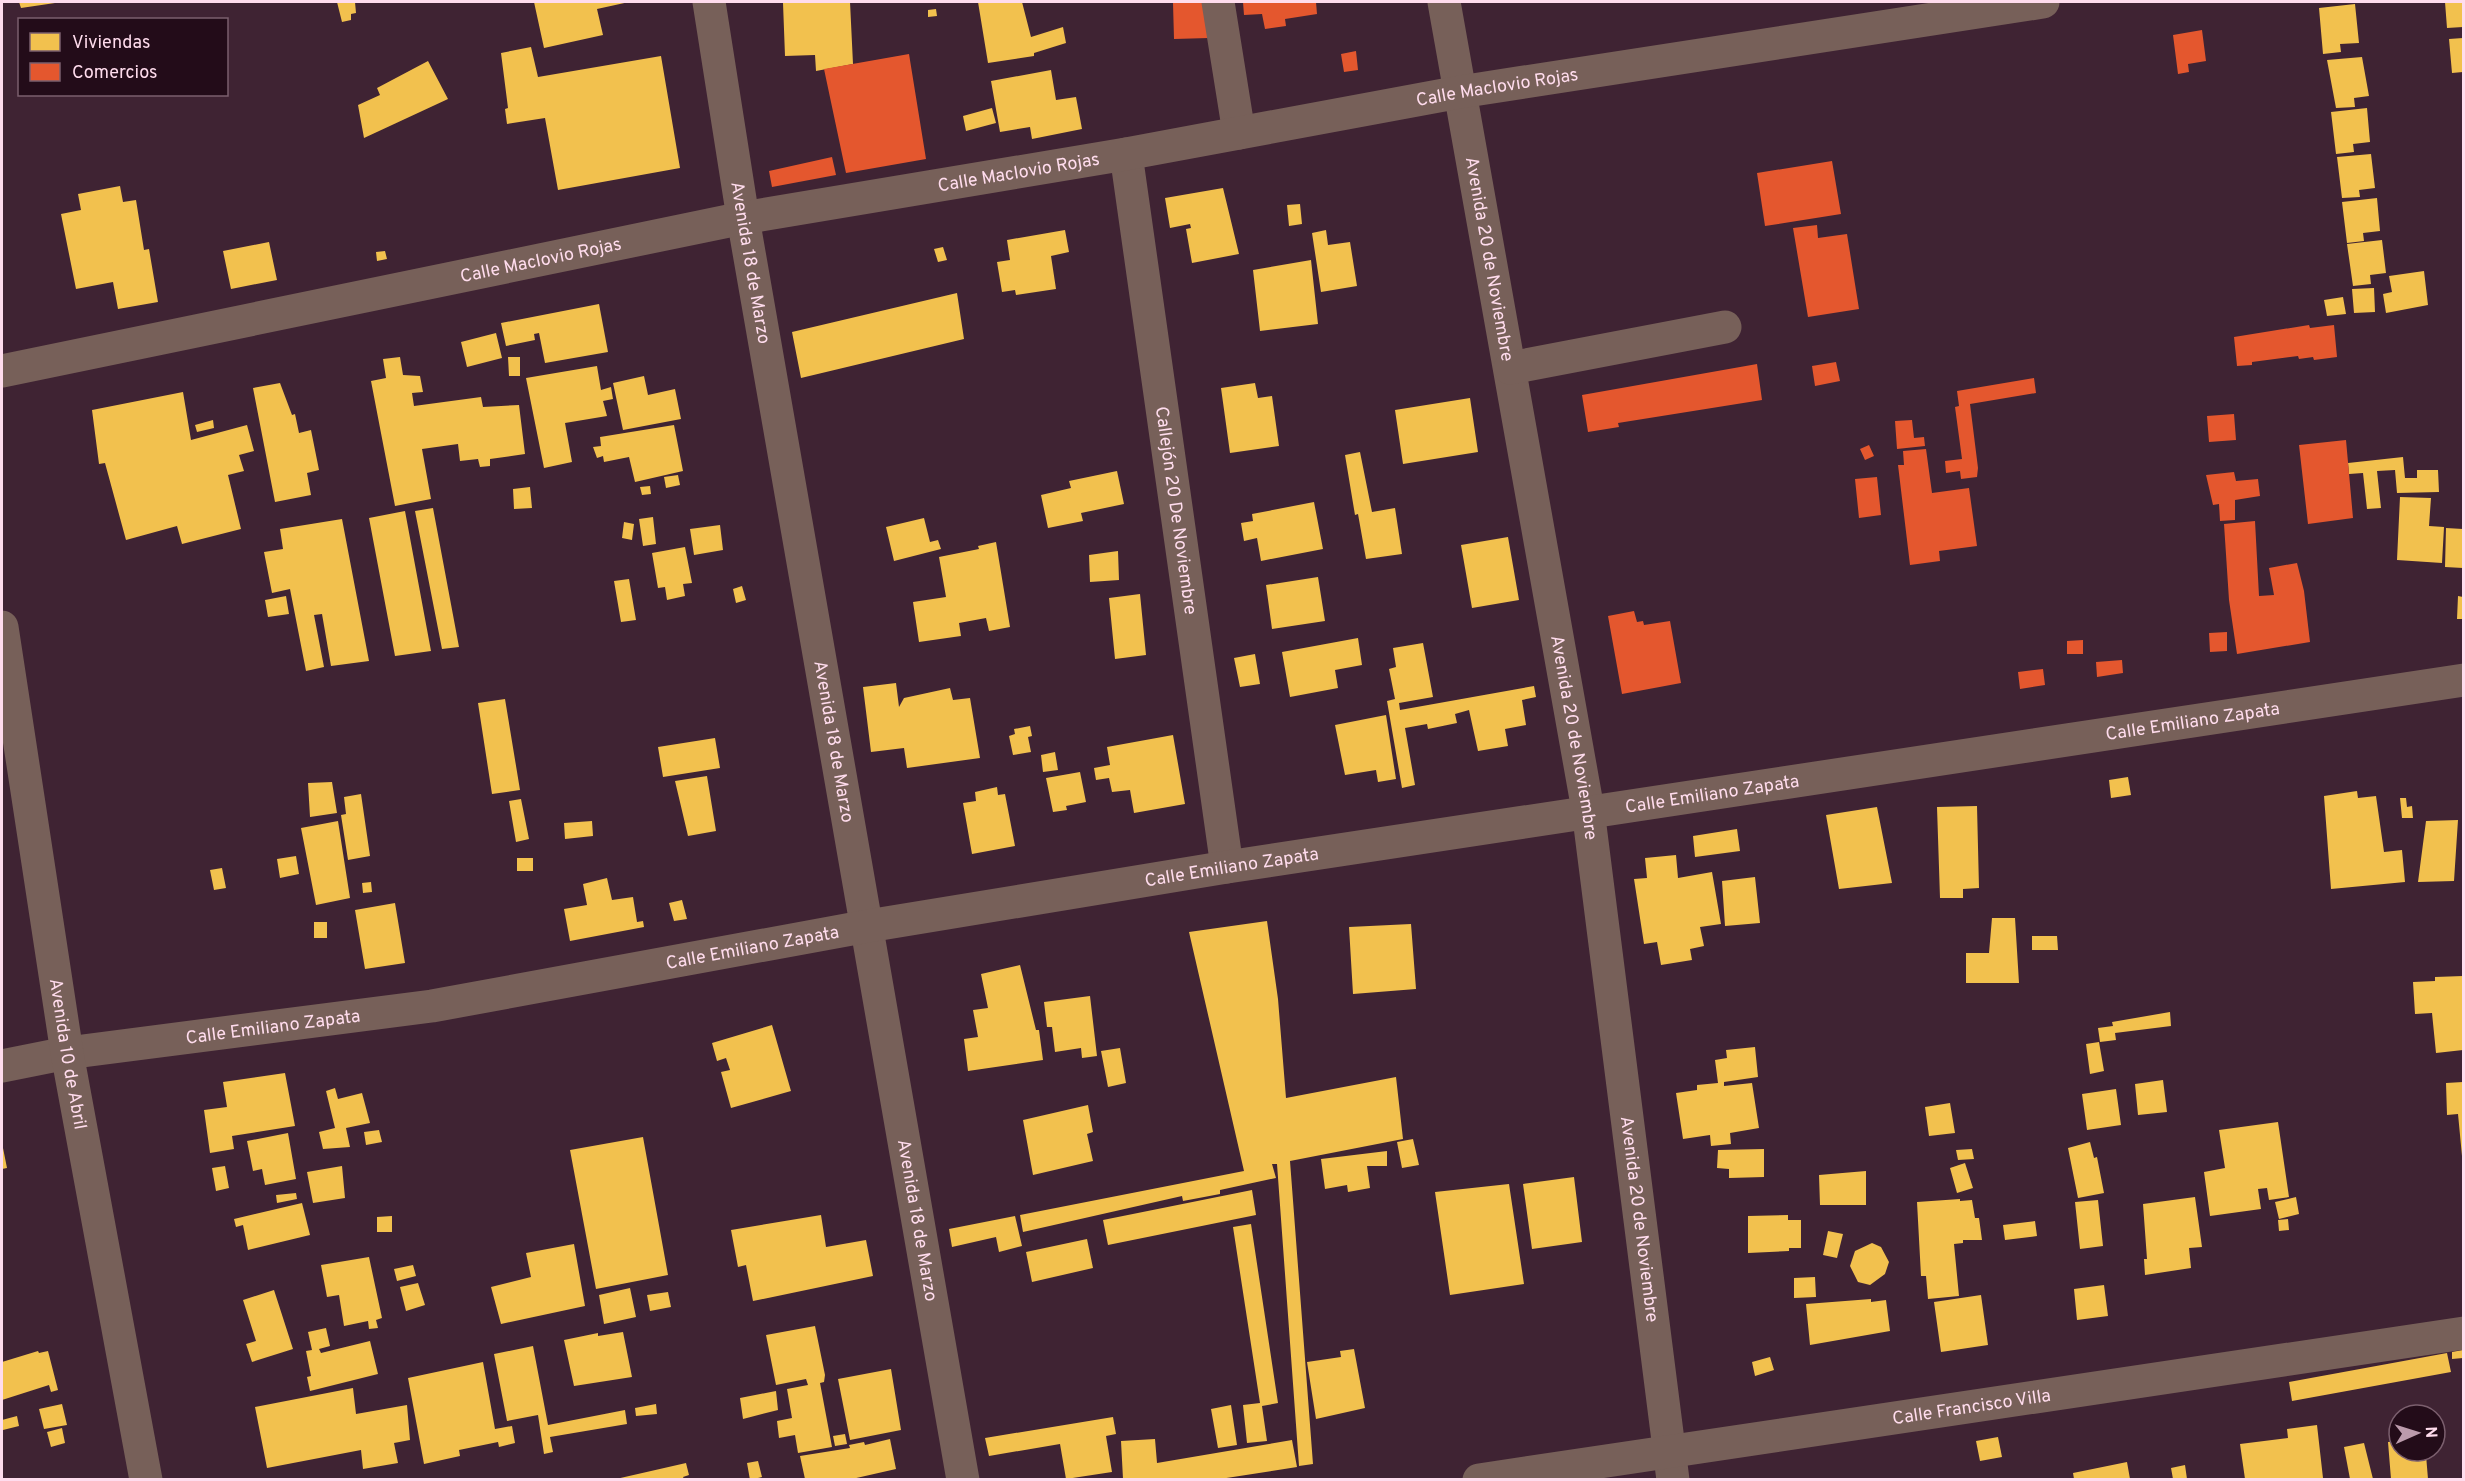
<svg xmlns="http://www.w3.org/2000/svg" width="2465" height="1481" font-family="Overpass,sans-serif">
<style>
.homes{fill:#f2c14e}
.shops{fill:#e4572e}
.lines{fill:none;stroke-linecap:round;stroke-linejoin:round}
.minor{stroke:#776059;stroke-width:33}
.tertiary{stroke:#776059;stroke-width:33}
.labels{text-anchor:middle;stroke-width:6;stroke-linejoin:round;paint-order:stroke}
.street-label{font-size:18px;fill:#ffdced;stroke:#230c19}
</style>
<rect width="100%" height="100%" fill="#3f2333"/>
<path class="homes" d="M19,2H55V3L21,8Z
M337,2H355L356,13L351,14V20L342,22Z
M534,2H629L597,9L603,35L544,48Z
M850,2L853,64L816,71L815,55L785,56L783,3Z
M978,2H1022L1031,37L1063,27L1066,43L1034,53V56L988,63Z
M2445,2H2463V27L2447,28Z
M2355,4L2359,43L2340,44L2341,52L2323,54L2319,8Z
M936,9L937,16L928,17V10Z
M2463,38V72L2452,73L2449,39Z
M531,47L538,77L661,56L680,168L558,190L545,118L507,124L505,109L508,108L501,53Z
M2362,57L2369,96L2354,98L2355,107L2336,108L2327,60Z
M428,61L448,99L364,138L358,105L380,95L377,88Z
M1051,70L1056,100L1076,97L1082,129L1032,139L1030,127L1000,132L991,81Z
M992,108L996,123L966,131L963,116Z
M2367,108L2370,142L2353,144L2354,152L2336,154L2331,112Z
M2371,154L2375,188L2359,190L2360,197L2342,198L2337,157Z
M120,186L123,202L136,200L144,250L149,249L158,302L118,309L113,282L76,289L61,214L81,210L78,194Z
M1223,188L1239,254L1192,263L1186,229L1191,228L1190,224L1170,228L1165,198Z
M2377,198L2380,231L2363,233L2364,241L2347,243L2342,202Z
M1300,204L1302,224L1289,226L1287,205Z
M1065,230L1069,252L1051,256L1056,289L1016,295L1015,290L1002,292L997,262L1010,260L1007,240Z
M1326,230L1328,245L1350,242L1357,286L1321,292L1312,233Z
M2382,240L2386,273L2370,275L2371,284L2353,286L2347,244Z
M269,242L277,280L231,289L223,251Z
M943,247L947,260L938,262L934,249Z
M385,251L387,259L377,261L376,252Z
M1311,260L1318,324L1260,331L1253,270Z
M2424,271L2428,305L2386,313L2383,294L2392,292L2389,276Z
M2374,288L2375,312L2354,313L2352,289Z
M957,293L964,339L801,378L792,332Z
M2343,297L2346,314L2327,316L2324,300Z
M599,304L608,352L545,363L539,333L534,334L535,340L506,346L501,323Z
M496,333L502,358L467,367L461,342Z
M400,357L403,375L420,376L423,392L412,393L414,406L481,397L483,407L519,405L525,454L490,459V466L480,467L478,459L460,461L458,444L422,449L431,499L395,506L371,381L386,378L383,359Z
M508,357H520V376H509Z
M597,366L601,390L611,387L613,399L603,401L607,416L565,423L572,462L544,468L526,378Z
M644,376L648,395L675,389L681,419L623,430L613,383Z
M280,383L292,415L295,414L299,433L311,430L319,470L307,473L311,495L275,502L253,388Z
M1255,383L1258,398L1272,396L1279,446L1230,453L1221,388Z
M183,392L191,440L247,425L254,451L239,455L244,471L228,475L241,529L182,544L177,526L126,540L105,463L99,464L92,410Z
M1470,398L1478,452L1403,464L1395,410Z
M213,420L214,428L197,432L195,425Z
M674,425L683,471L635,482L629,457L604,462L603,456L597,458L593,447L601,446L600,437Z
M1360,452L1372,512L1395,508L1402,554L1366,559L1358,514L1355,515L1345,455Z
M2403,457L2405,478H2417V470H2438L2439,492L2397,493L2395,470L2377,471L2381,508L2367,509L2363,473L2349,474L2348,463Z
M1117,471L1124,504L1081,513L1083,521L1048,528L1041,495L1071,488L1069,481Z
M678,475L680,485L666,488L664,477Z
M650,486L651,494L642,495L640,487Z
M530,487L532,508L514,509L513,489Z
M2400,497L2431,498L2429,526L2444,527L2442,563L2397,560Z
M1314,502L1323,549L1261,561L1257,538L1244,541L1241,523L1253,521L1252,514Z
M433,508L459,647L442,649L415,511Z
M405,511L431,651L395,656L369,518Z
M653,517L656,544L643,546L639,519Z
M924,518L930,542L938,540L941,549L894,561L886,527Z
M342,519L369,661L331,666L322,614L314,615L324,667L306,671L290,589L272,593L264,552L283,549L280,529Z
M624,522L634,524L632,540L622,538Z
M720,525L723,550L694,555L690,529Z
M2446,528L2463,529V568L2445,567Z
M1508,537L1519,600L1472,608L1461,545Z
M996,542L1010,627L989,631L986,618L959,623L961,636L919,642L913,602L946,597L939,557L979,549L978,546Z
M685,547L692,583L683,584L685,596L667,600L665,587L658,588L652,553Z
M1118,551L1119,580L1090,582L1089,555Z
M1318,577L1325,621L1272,629L1266,585Z
M629,579L636,620L621,622L614,581Z
M742,586L746,600L736,603L733,589Z
M1140,594L1146,655L1115,659L1109,598Z
M286,596L289,614L268,617L265,600Z
M2458,596L2463,597V619H2457Z
M1358,638L1362,665L1335,670L1338,688L1290,697L1282,652Z
M1423,643L1433,697L1399,703L1400,710L1534,686L1536,697L1522,700L1526,725L1505,729L1508,746L1478,751L1469,710L1455,714L1457,723L1428,729L1427,724L1405,728L1415,785L1402,788L1387,701L1395,699L1389,669L1396,667L1393,648Z
M1255,654L1260,684L1240,687L1234,658Z
M896,683L899,707L904,698L950,688L953,700L970,698L980,758L907,768L904,748L871,752L863,687Z
M505,699L520,790L492,794L478,703Z
M1386,715L1396,779L1378,782L1376,770L1345,775L1335,725Z
M1030,726L1032,736L1028,737L1031,752L1013,755L1009,736L1015,734L1014,729Z
M1173,735L1185,804L1134,813L1130,790L1112,792L1109,778L1096,780L1094,768L1110,765L1107,747Z
M715,738L720,768L663,777L658,747Z
M1055,752L1058,770L1043,772L1041,755Z
M1080,772L1086,802L1066,806L1067,810L1053,812L1046,778Z
M707,776L716,831L688,836L675,781Z
M2128,777L2131,795L2111,798L2109,780Z
M332,782L337,813L310,817L308,783Z
M997,787L998,795L1005,794L1015,846L972,854L963,803L976,801L975,792Z
M2357,791L2358,798L2376,796L2384,852L2402,850L2405,882L2331,889L2324,796Z
M361,794L370,856L348,860L341,815L346,814L344,797Z
M2400,798H2406L2407,807L2412,806L2413,818H2402Z
M521,799L529,839L516,842L509,801Z
M1977,806L1979,888L1963,889V898H1940L1937,807Z
M1877,807L1892,883L1839,889L1826,815Z
M2458,820L2454,881L2418,882L2426,821Z
M338,821L350,898L316,905L301,828Z
M592,821L593,836L565,839L564,823Z
M1737,829L1740,851L1695,857L1693,836Z
M1676,855L1678,878L1712,872L1721,924L1700,927L1704,946L1690,949L1692,960L1661,965L1657,942L1644,944L1634,879L1647,878L1645,858Z
M296,856L299,874L280,878L277,859Z
M517,858H533V871H517Z
M222,868L226,888L214,890L210,870Z
M1755,877L1760,923L1725,926L1722,881Z
M607,878L612,900L633,897L637,922L643,921L644,927L570,941L564,909L587,905L583,884Z
M371,882L372,892L363,893L362,883Z
M682,900L687,919L674,921L669,903Z
M395,903L405,963L365,969L355,910Z
M1992,918H2015L2019,983H1966V953H1989Z
M1267,921L1278,999L1286,1098L1396,1077L1403,1139L1290,1161L1313,1464L1299,1466L1277,1164H1272L1276,1178L1220,1190V1194L1183,1201L1182,1196L1023,1232L1020,1215L1244,1171L1189,932Z
M314,922H327V938H314Z
M1411,924L1416,989L1353,994L1349,927Z
M2032,936H2057L2058,950H2032Z
M1020,965L1036,1030H1039L1043,1060L968,1071L964,1039L978,1037L973,1010L988,1008L981,974Z
M2463,976V1050L2436,1053L2432,1013L2415,1014L2413,982L2435,981V977Z
M1090,996L1097,1056L1082,1058L1081,1048L1055,1052L1052,1027H1047L1044,1002Z
M2170,1012L2171,1026L2115,1033L2116,1040L2100,1042L2098,1028L2113,1026L2112,1022Z
M772,1025L791,1091L731,1108L721,1072L730,1070L726,1058L717,1061L712,1043Z
M2099,1042L2104,1071L2090,1074L2086,1044Z
M1755,1047L1758,1077L1724,1082V1086L1752,1083L1759,1128L1730,1133L1731,1144L1711,1146L1710,1135L1683,1139L1676,1093L1697,1090V1085L1718,1083L1715,1060L1727,1058L1726,1050Z
M1120,1048L1126,1083L1108,1087L1101,1051Z
M285,1073L295,1126L232,1136L234,1149L210,1153L204,1110L227,1107L223,1082Z
M2163,1080L2167,1112L2138,1115L2135,1084Z
M2463,1082V1156H2462L2458,1114L2447,1115L2446,1083Z
M335,1088L338,1099L362,1093L370,1123L346,1128L350,1147L323,1149L319,1132L335,1128L326,1091Z
M2116,1089L2121,1125L2087,1130L2082,1094Z
M1950,1103L1955,1133L1929,1136L1925,1107Z
M1088,1105L1093,1132L1087,1134L1093,1161L1033,1175L1023,1120Z
M2278,1122L2289,1197L2269,1200L2267,1188L2258,1189L2261,1209L2210,1216L2204,1172L2225,1168L2219,1130Z
M379,1130L382,1142L366,1145L364,1132Z
M288,1133L296,1179L265,1185L262,1169L253,1171L247,1141Z
M643,1137L668,1275L596,1289L570,1150Z
M1413,1139L1419,1165L1402,1168L1397,1142Z
M2090,1142L2094,1158L2097,1157L2104,1193L2078,1198L2068,1148Z
M2,1143L7,1168L2,1169Z
M1764,1149V1177L1729,1178V1169L1717,1168L1718,1150Z
M1972,1149L1974,1159L1958,1160L1956,1150Z
M1387,1151V1166H1367L1370,1188L1348,1192L1347,1185L1325,1189L1321,1159Z
M1965,1163L1973,1188L1957,1193L1950,1168Z
M225,1166L229,1188L216,1191L212,1168Z
M342,1166L345,1198L313,1203L307,1172Z
M1866,1171V1205H1820L1819,1175Z
M1574,1177L1582,1242L1532,1249L1523,1184Z
M1509,1184L1524,1284L1450,1295L1435,1192Z
M1252,1190L1256,1215L1108,1245L1103,1220Z
M296,1193L297,1199L277,1203L276,1195Z
M2195,1197L2202,1247L2189,1248L2191,1268L2145,1275L2144,1259H2147L2143,1204Z
M2296,1197L2299,1214L2279,1219L2275,1202Z
M1960,1199V1201L1972,1200L1975,1218H1979L1982,1240H1963V1243L1954,1244L1959,1296L1928,1299L1926,1276H1921L1917,1202Z
M2098,1200L2103,1246L2080,1249L2075,1202Z
M302,1203L310,1235L248,1250L243,1225L236,1227L234,1219Z
M821,1215L826,1247L866,1240L873,1276L753,1301L746,1265L738,1267L731,1230Z
M1788,1215V1220H1801V1248H1789V1251L1748,1253V1216Z
M392,1216V1232H377V1217Z
M1015,1216L1022,1246L999,1252L996,1237L952,1247L949,1229Z
M2288,1219L2289,1230L2279,1231L2278,1220Z
M2035,1221L2037,1236L2005,1240L2003,1225Z
M1251,1224L1278,1403L1262,1406L1267,1441L1247,1443L1243,1405L1260,1403L1233,1227Z
M1828,1231L1843,1234L1837,1258L1823,1255Z
M1087,1239L1093,1268L1032,1282L1026,1252Z
M1872,1243L1881,1247L1889,1262L1885,1274L1870,1285L1858,1282L1850,1266L1855,1251Z
M574,1244L585,1306L501,1324L491,1287L531,1277L526,1253Z
M369,1257L382,1318L376,1320L378,1328L369,1329L368,1321L344,1326L339,1295L327,1297L321,1265Z
M413,1265L416,1276L397,1281L394,1269Z
M1815,1277L1816,1297L1794,1298V1278Z
M418,1283L425,1305L406,1311L400,1287Z
M2104,1285L2108,1316L2077,1320L2074,1289Z
M630,1288L636,1317L604,1324L599,1295Z
M274,1290L293,1349L252,1362L246,1344L256,1341L243,1300Z
M668,1292L671,1307L650,1311L647,1295Z
M1981,1295L1988,1345L1941,1352L1934,1302Z
M1871,1299V1302L1886,1300L1890,1331L1810,1345L1806,1304Z
M815,1326L825,1375L824,1382L820,1383L832,1447L798,1453L795,1435L779,1438L777,1421L792,1418L787,1389L808,1385L806,1379L776,1385L766,1335Z
M326,1328L330,1346L319,1349L321,1353L370,1341L378,1374L310,1391L307,1377L311,1376L306,1351L312,1350L308,1332Z
M623,1332L632,1377L574,1386L564,1340L598,1333V1336Z
M533,1346L548,1425L625,1410L627,1424L550,1437L553,1452L544,1454L538,1415L507,1421L494,1354Z
M1354,1349L1365,1408L1316,1419L1307,1362L1341,1357L1340,1351Z
M2463,1350V1358L2452,1359V1352Z
M38,1351L39,1353L48,1351L58,1390L51,1392L49,1385L2,1400V1362Z
M2447,1353L2451,1372L2292,1401L2289,1382Z
M1770,1357L1774,1370L1755,1376L1752,1362Z
M483,1362L495,1429L512,1426L515,1443L499,1447L498,1442L459,1450L460,1456L424,1464L408,1378Z
M891,1369L901,1430L850,1440L838,1379Z
M353,1388L356,1414L407,1405L410,1440L394,1443L398,1463L363,1469L361,1450L267,1468L255,1407Z
M776,1391L778,1410L743,1419L740,1398Z
M62,1404L67,1425L44,1429L39,1409Z
M656,1404L657,1414L636,1416L635,1408Z
M1231,1405L1237,1445L1218,1448L1211,1409Z
M17,1416L19,1426L3,1430L2,1420Z
M1113,1417L1116,1434L1106,1436L1112,1472L1066,1479L1060,1444L989,1456L985,1438Z
M2317,1425L2323,1478L2245,1479L2240,1444L2288,1438L2287,1429Z
M62,1428L65,1443L51,1447L47,1432Z
M845,1434L847,1444L835,1446L833,1436Z
M1998,1437L2002,1457L1980,1461L1976,1441Z
M890,1439L896,1469L852,1479H805L800,1456L850,1448L849,1445L864,1442L865,1445Z
M1155,1439L1157,1463L1292,1440L1297,1467L1220,1479H1123L1121,1441Z
M2399,1441V1451H2423V1456L2426,1455L2428,1479H2391L2388,1442Z
M2364,1443L2373,1479H2350L2344,1447Z
M758,1461L762,1477L750,1480L747,1463Z
M2127,1462L2130,1479H2074L2073,1473Z
M686,1463L689,1475L683,1477L684,1479H616Z
M2185,1465L2187,1479H2173L2171,1468Z"/>
<path class="shops" d="M1214,2L1209,38L1174,39L1173,3Z
M1243,2H1316L1317,14L1285,19L1286,26L1265,29L1262,14L1244,15Z
M2202,30L2206,61L2188,64L2189,72L2178,74L2173,35Z
M1356,51L1358,70L1344,72L1341,54Z
M909,54L926,159L846,173L824,69Z
M832,157L836,175L772,187L769,171Z
M1832,161L1841,214L1765,226L1757,173Z
M1817,225L1818,238L1847,234L1859,309L1808,317L1793,228Z
M2309,325L2310,328L2334,325L2337,357L2314,360L2313,357L2299,359L2298,356L2252,362V365L2237,366L2234,337Z
M1836,362L1840,381L1815,386L1812,366Z
M1757,364L1762,400L1618,423L1619,427L1588,432L1582,395Z
M2034,378L2036,393L1970,404L1978,468L1977,477L1961,479L1960,471L1946,473L1945,461L1962,459L1955,407L1959,406L1957,391Z
M2234,414L2236,440L2209,442L2207,416Z
M1912,420L1914,438L1924,437L1925,446L1897,449L1895,421Z
M2346,440L2353,518L2308,524L2299,445Z
M1869,445L1874,456L1865,460L1860,449Z
M1926,449L1932,493L1969,488L1977,546L1939,551L1940,561L1910,565L1898,465H1904L1903,451Z
M2234,472L2236,481L2258,479L2260,496L2235,500V520L2220,521L2219,504L2213,505L2206,475Z
M1877,477L1881,515L1859,518L1855,479Z
M2255,521L2259,596L2274,595L2269,568L2297,563L2304,591L2310,642L2237,654L2229,600L2224,524Z
M1634,611L1637,622L1643,621L1644,625L1670,621L1681,683L1622,694L1608,616Z
M2227,632V651L2210,652L2209,633Z
M2083,640V654H2067V641Z
M2122,660L2123,673L2097,677L2096,662Z
M2043,669L2045,685L2020,689L2018,672Z"/>
<g class="lines">
<g class="minor">
<path id="s1" d="M709,2L743,218L963,1480"/>
<path d="M1218,2L1239,133"/>
<path id="s2" d="M1444,2L1588,810L1673,1480"/>
<path id="s3" d="M1126,154L1227,867"/>
<path d="M1510,368L1725,327"/>
<path id="s4" d="M2,1066L67,1053L432,1006L868,926L1227,867L2464,680"/>
<path id="s5" d="M1479,1480L2464,1333"/>
</g>
<g class="tertiary">
<path id="s6" d="M2,371L743,218L1126,154L1460,92L2043,2"/>
<path id="s7" d="M2,627L67,1053L146,1480"/>
</g>
</g>
<g class="labels">
<g class="street-label">
<text dy="6" stroke="none"><textPath href="#s6" startOffset="1522">Calle Maclovio Rojas</textPath></text>
<text dy="6" stroke="none"><textPath href="#s6" startOffset="1036">Calle Maclovio Rojas</textPath></text>
<text dy="6" stroke="none"><textPath href="#s2" startOffset="261">Avenida 20 de Noviembre</textPath></text>
<text dy="6" stroke="none"><textPath href="#s6" startOffset="550">Calle Maclovio Rojas</textPath></text>
<text dy="6" stroke="none"><textPath href="#s1" startOffset="264">Avenida 18 de Marzo</textPath></text>
<text dy="6" stroke="none"><textPath href="#s3" startOffset="360">Callejón 20 De Noviembre</textPath></text>
<text dy="6" stroke="none"><textPath href="#s4" startOffset="2218">Calle Emiliano Zapata</textPath></text>
<text dy="6" stroke="none"><textPath href="#s2" startOffset="747">Avenida 20 de Noviembre</textPath></text>
<text dy="6" stroke="none"><textPath href="#s1" startOffset="750">Avenida 18 de Marzo</textPath></text>
<text dy="6" stroke="none"><textPath href="#s4" startOffset="1732">Calle Emiliano Zapata</textPath></text>
<text dy="6" stroke="none"><textPath href="#s4" startOffset="1246">Calle Emiliano Zapata</textPath></text>
<text dy="6" stroke="none"><textPath href="#s4" startOffset="760">Calle Emiliano Zapata</textPath></text>
<text dy="6" stroke="none"><textPath href="#s4" startOffset="274">Calle Emiliano Zapata</textPath></text>
<text dy="6" stroke="none"><textPath href="#s7" startOffset="432">Avenida 10 de Abril</textPath></text>
<text dy="6" stroke="none"><textPath href="#s1" startOffset="1236">Avenida 18 de Marzo</textPath></text>
<text dy="6" stroke="none"><textPath href="#s2" startOffset="1233">Avenida 20 de Noviembre</textPath></text>
<text dy="6" stroke="none"><textPath href="#s5" startOffset="498">Calle Francisco Villa</textPath></text>
</g>
</g>
<rect width="2465" height="1481" fill="none" stroke="#ffdced" stroke-width="6"/>
<rect x="18" y="18" width="210" height="78" fill="#230c19" stroke="#7b5f6e" stroke-width="1.5"/>
<rect x="30" y="33" width="30" height="18" fill="#f2c14e" stroke="#7b5f6e" stroke-width="1.5"/>
<text x="72" y="48" font-size="18" fill="#ffdced">Viviendas</text>
<rect x="30" y="63" width="30" height="18" fill="#e4572e" stroke="#7b5f6e" stroke-width="1.5"/>
<text x="72" y="78" font-size="18" fill="#ffdced">Comercios</text>
<g transform="translate(2417 1433) rotate(87)"><circle r="28" fill="#230c19" stroke="#7b5f6e" stroke-width="1.5"/>
<path d="M0-4.5L10 22L0 15L-10 22Z" fill="#bc9bac"/>
<text y="-9" font-size="16" font-weight="bold" text-anchor="middle" fill="#ffdced">N</text>
</g>
</svg>
